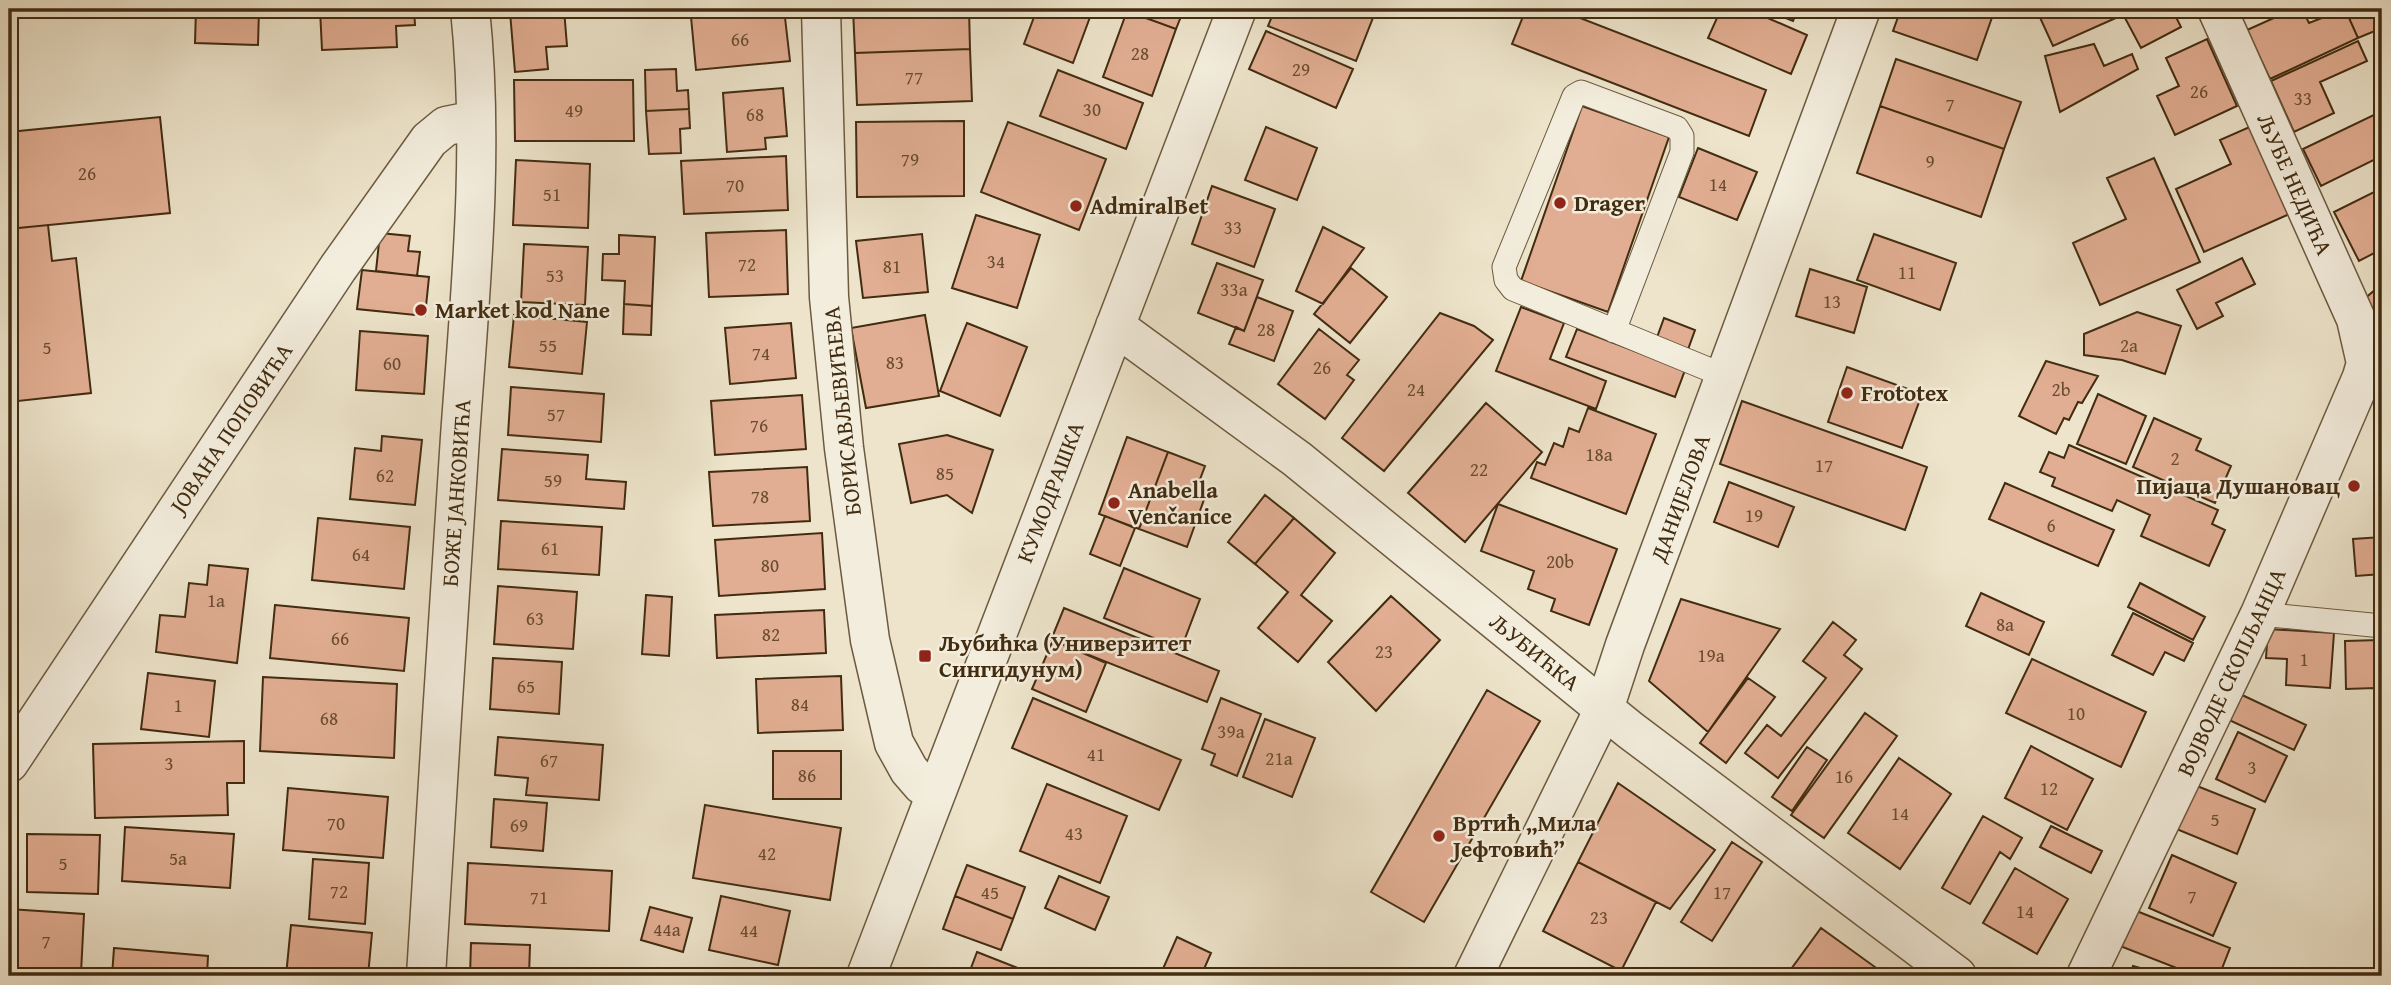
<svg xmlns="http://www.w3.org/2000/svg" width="2391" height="985" font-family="'Gentium Book Plus',serif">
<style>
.building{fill:#e2ae93;stroke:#422c10;stroke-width:2}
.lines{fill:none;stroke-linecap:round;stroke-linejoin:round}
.service-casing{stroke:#6d5a3f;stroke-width:25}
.minor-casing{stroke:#6d5a3f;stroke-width:41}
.tertiary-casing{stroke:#6d5a3f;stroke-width:41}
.service{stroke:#f3eddd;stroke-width:23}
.minor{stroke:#f3eddd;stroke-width:38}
.tertiary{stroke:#f3eddd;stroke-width:38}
.poi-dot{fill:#8f2418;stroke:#f3eddd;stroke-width:2.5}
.labels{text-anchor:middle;stroke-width:5;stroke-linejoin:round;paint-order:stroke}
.number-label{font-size:19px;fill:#6a4c31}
.street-label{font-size:23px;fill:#422c10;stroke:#f3eddd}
.poi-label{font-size:23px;font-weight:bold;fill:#422c10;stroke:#f3eddd;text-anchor:start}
</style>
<rect width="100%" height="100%" fill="#ede4cb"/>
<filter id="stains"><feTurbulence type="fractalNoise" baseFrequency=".00286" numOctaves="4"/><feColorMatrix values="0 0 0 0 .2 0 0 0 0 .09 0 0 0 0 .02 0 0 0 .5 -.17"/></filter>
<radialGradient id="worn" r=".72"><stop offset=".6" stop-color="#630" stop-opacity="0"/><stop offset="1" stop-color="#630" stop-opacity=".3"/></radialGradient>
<path class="building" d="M196,9H259L258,45L195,43Z
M320,9H414L415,25L396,26L397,47L322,50Z
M564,9L567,46L546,47L548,69L515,72L510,12Z
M773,9H784L790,61L696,70L691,17Z
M853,9H969L970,49L855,53Z
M1037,9H1093L1073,63L1024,44Z
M1121,9H1184L1176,29Z
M1275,9H1373L1376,10L1356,61L1268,26Z
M1526,9H1557L1766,90L1749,136L1512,44Z
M1721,9H1747L1807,35L1791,74L1708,38Z
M1764,9H1798L1793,21Z
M1901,9H1995L1977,60L1893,31Z
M2042,9H2136L2053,46L2037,11Z
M2144,9H2172L2181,27L2141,48L2125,18Z
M2294,9H2302L2309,23L2345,9L2358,38L2270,79L2247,30Z
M2345,9H2382V28L2358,38Z
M1127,11L1176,29L1152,96L1103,77Z
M1266,31L1353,69L1336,108L1249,69Z
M2207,39L2237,106L2175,135L2157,96L2179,86L2166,58Z
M2358,41L2367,61L2320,82L2334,113L2294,132L2271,81Z
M2094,44L2104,66L2132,54L2138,69L2060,112L2045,56Z
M970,49L972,101L857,105L855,53Z
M1896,59L2021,102L2004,149L1880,106Z
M676,69L677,91L688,90L689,109L646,111L645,70Z
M1058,70L1143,103L1126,149L1040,116Z
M514,80H633L634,141H515Z
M783,88L787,136L765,138L766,149L727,152L723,93Z
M1582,106L1669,137L1608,312L1521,281Z
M1880,106L2004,149L1981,217L1857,173Z
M689,109L690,128L680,129L681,153L649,154L646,111Z
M2382,111V156L2321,186L2303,149Z
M160,117L170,213L9,229V132Z
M964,121V196L857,197L856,122Z
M1008,122L1106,159L1079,230L981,192Z
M2254,125L2294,212L2204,252L2176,189L2231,164L2220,140Z
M1266,127L1317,148L1297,200L1245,180Z
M1698,148L1757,172L1737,220L1679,197Z
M786,156L788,210L684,214L681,161Z
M2154,158L2200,262L2100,305L2073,243L2126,219L2107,178Z
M516,160L590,164L588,228L513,225Z
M1212,186L1275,209L1254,267L1192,244Z
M2382,188V222L2374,226L2382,243V249L2359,261L2334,212Z
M976,215L1040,235L1017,308L952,288Z
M48,225L52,261L76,258L91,393L9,402V300H13L9,267V229Z
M1323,227L1364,248L1323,304L1296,291Z
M786,230L788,294L709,297L706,233Z
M380,233L410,236L408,251L420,252L417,276L376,271Z
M922,234L928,292L863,298L856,241Z
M1874,234L1956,263L1940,310L1857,280Z
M619,235L655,237L652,306L624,304L625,281L602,280L603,254H619Z
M524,244L588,247L585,305L521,302Z
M2242,258L2255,284L2216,303L2223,316L2197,329L2177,290Z
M1217,263L1263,280L1244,331L1198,313Z
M1351,268L1387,297L1350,343L1314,314Z
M1810,269L1867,287L1854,333L1796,316Z
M362,270L429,277L425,316L357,309Z
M2382,284V328L2381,329L2363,300Z
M1257,297L1293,311L1274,361L1229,344L1236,327L1244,331Z
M624,304L652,306L651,335L623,334Z
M1521,307L1564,323L1550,359L1606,381L1596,409L1496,371Z
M2137,312L2181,326L2165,374L2122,360L2084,355V334Z
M1440,313L1474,326L1493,340L1384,471L1342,438Z
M514,315L587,322L582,374L509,367Z
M925,315L939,396L866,408L851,328Z
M1664,318L1695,330L1686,355L1655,343Z
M791,323L796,378L730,384L725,328Z
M967,323L1027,347L1000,416L940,391Z
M1319,329L1359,360L1347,375L1354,380L1325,419L1278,384Z
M1577,329L1685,370L1675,397L1566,357Z
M360,331L428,336L424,394L356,390Z
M2046,361L2098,376L2082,403L2078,402L2069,420L2064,418L2056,434L2019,416Z
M1847,367L1922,394L1902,448L1828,422Z
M511,387L604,394L601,442L508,435Z
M2098,394L2146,416L2126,464L2077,444Z
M802,395L806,449L715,455L711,401Z
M1742,401L1927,467L1905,530L1720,464Z
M1486,403L1542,452L1465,542L1408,493Z
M1588,408L1656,434L1626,514L1531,478L1537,462L1545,465L1554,443L1563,447L1569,428L1579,432Z
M2154,418L2201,439L2196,450L2231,466L2215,503L2133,467Z
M947,435L993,450L972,513L947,495L911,503L899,444Z
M382,436L422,440L415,505L350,499L355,448L381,451Z
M1127,437L1168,452L1139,529L1099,514Z
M2069,445L2218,510L2212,524L2225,530L2209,566L2141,536L2150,515L2117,500L2112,511L2052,486L2055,478L2040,472L2049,452L2064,458Z
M502,449L588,455L586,479L626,482L624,509L498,500Z
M1168,452L1205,466L1196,490L1206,494L1187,547L1139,529Z
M807,467L810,521L713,526L709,472Z
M1729,482L1794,507L1778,547L1714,522Z
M2005,483L2114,530L2098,566L1989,519Z
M1265,495L1294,518L1255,564L1228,542Z
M1498,504L1617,549L1589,625L1551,611L1555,599L1528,589L1534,571L1481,551Z
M1105,516L1135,528L1120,566L1090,554Z
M318,518L410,527L404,589L312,580Z
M1294,518L1335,553L1301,595L1332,621L1298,662L1258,628L1288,592L1255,564Z
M501,521L602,527L599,575L498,569Z
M822,533L825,589L719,596L715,540Z
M2382,537V574L2356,576L2353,539Z
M209,565L248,569L237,663L156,652L160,615L185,617L189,583L207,585Z
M1124,568L1200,599L1181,649L1104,618Z
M2140,583L2205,617L2193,640L2128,607Z
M498,586L577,592L573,649L494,644Z
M1981,593L2044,622L2029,655L1966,626Z
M646,595L672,597L669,656L642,654Z
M1391,596L1440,640L1376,711L1328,662Z
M1681,599L1780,629L1708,732L1649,681Z
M275,605L409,618L404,671L270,658Z
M1064,608L1219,671L1207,702L1051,640Z
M824,610L826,653L717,658L715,615Z
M2133,613L2193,643L2184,661L2165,652L2153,675L2112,655Z
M1833,622L1856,640L1844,655L1862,669L1778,778L1745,753L1767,725L1781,736L1826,678L1803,661Z
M2268,629L2334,633L2330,688L2286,685L2287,659L2266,658Z
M1053,640L1106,663L1086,712L1032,689Z
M2380,640L2382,642V759H2376L2375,688L2346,689L2345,641Z
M493,658L562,662L559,714L490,709Z
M2032,659L2146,712L2121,767L2006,713Z
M148,673L215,681L209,737L141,729Z
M841,676L843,730L758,733L756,679Z
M263,677L397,684L394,758L260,751Z
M1748,678L1775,697L1726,763L1700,743Z
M1487,690L1540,721L1424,922L1371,892Z
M2240,694L2306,725L2294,750L2229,720Z
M1033,698L1181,760L1159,810L1012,748Z
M1221,698L1261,714L1237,776L1211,765L1215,754L1202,749Z
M1865,713L1897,736L1824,838L1791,815Z
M1265,719L1315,738L1292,797L1243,777Z
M2238,732L2287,756L2265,802L2216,779Z
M498,737L603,745L599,800L526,795L528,778L495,775Z
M244,741V783H227L228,815L95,818L93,744Z
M2031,746L2093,779L2067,830L2005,798Z
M1807,747L1827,760L1792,811L1772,797Z
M773,751H841V799H773Z
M1899,758L1951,794L1900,869L1848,833Z
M1618,783L1715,850L1670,909L1578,862Z
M1047,784L1127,816L1100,883L1020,851Z
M2192,784L2255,809L2237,854L2174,828Z
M288,788L388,797L383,858L283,850Z
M494,799L547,803L543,851L491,847Z
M705,805L841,828L830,900L693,878Z
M1983,816L2022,838L2010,859L2000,852L1970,904L1942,888Z
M2051,826L2102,851L2091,873L2040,847Z
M125,827L234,834L230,888L122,881Z
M27,834L100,835L98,894L27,892Z
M1732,842L1762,862L1712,941L1681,922Z
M2172,855L2236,883L2213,936L2149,908Z
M313,859L369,863L365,924L309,919Z
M1578,862L1656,902L1621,971L1543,931Z
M468,863L612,871L609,931L465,924Z
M967,865L1025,887L1013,919L955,896Z
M2015,868L2068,899L2037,954L1983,923Z
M1059,876L1109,897L1095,930L1045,908Z
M721,896L790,911L778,965L709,950Z
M955,896L1013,919L1001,950L943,929Z
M650,907L692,918L683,952L641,940Z
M9,909L84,914L81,973L9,969Z
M2134,910L2230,948L2219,976H2197L2120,946Z
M291,925L372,933L368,976H286Z
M1821,928L1886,975L1885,976H1786Z
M1177,937L1211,953L1201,976H1174L1162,971Z
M471,943L530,945L529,976H470Z
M114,948L208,956L207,976H112Z
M977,952L1038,976H968Z
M2133,966L2169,976H2130Z"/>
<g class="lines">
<defs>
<path id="service" d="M1614,331L1682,152V136L1677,128L1581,92L1574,96L1504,267L1506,280L1513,289L1725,376
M2260,614L2382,626"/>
<path id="minor" d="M821,9L829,297L844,448L870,640L894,743L909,770L922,785L935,794
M9,763L338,268L429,140L446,126L476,120
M426,976C437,796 448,617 460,437C470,295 485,151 470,9
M1473,976L1604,709L1625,645L1861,9
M2086,976L2260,614L2362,377L2366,363L2356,319L2217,9"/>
<path id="tertiary" d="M1115,326L1297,459L1630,730L1957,976
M866,976L1237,9"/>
</defs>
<use href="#service" class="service-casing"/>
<use href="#minor" class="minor-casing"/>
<use href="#tertiary" class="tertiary-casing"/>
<use href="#service" class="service"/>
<use href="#minor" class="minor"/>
<use href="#tertiary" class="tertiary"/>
</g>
<g class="poi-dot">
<circle cx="1560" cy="203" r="7"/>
<circle cx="1076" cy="206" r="7"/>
<circle cx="421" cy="310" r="7"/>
<circle cx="1847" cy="393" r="7"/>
<circle cx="2354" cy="486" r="7"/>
<circle cx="1114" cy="503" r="7"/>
<rect x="918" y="649" width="14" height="14" rx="3.5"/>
<circle cx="1439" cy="836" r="7"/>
</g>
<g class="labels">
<g class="number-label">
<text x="740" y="46">66</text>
<text x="1140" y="60">28</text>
<text x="1301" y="76">29</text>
<text x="914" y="84">77</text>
<text x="2199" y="98">26</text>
<text x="2303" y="105">33</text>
<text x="1950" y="111">7</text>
<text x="1092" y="116">30</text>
<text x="574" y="117">49</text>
<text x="755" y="121">68</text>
<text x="910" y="166">79</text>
<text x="1930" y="168">9</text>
<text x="87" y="180">26</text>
<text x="1718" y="191">14</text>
<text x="735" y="192">70</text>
<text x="552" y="201">51</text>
<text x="1233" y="234">33</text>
<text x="996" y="268">34</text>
<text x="747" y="271">72</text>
<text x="892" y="273">81</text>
<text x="1907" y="279">11</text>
<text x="555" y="282">53</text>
<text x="1234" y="296">33a</text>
<text x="1832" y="308">13</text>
<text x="1266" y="336">28</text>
<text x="548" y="352">55</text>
<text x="2129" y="352">2a</text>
<text x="47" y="354">5</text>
<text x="761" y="360">74</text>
<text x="895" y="369">83</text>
<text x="392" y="370">60</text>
<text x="1322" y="374">26</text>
<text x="1416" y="396">24</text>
<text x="2061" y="396">2b</text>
<text x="556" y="421">57</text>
<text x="759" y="432">76</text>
<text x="1599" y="461">18a</text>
<text x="2175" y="465">2</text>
<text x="1824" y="472">17</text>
<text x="1479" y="476">22</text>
<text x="945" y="480">85</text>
<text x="385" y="482">62</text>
<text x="553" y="487">59</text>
<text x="760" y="503">78</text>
<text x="1754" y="522">19</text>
<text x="2051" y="532">6</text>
<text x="550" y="555">61</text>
<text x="361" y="561">64</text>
<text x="1560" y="568">20b</text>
<text x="770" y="572">80</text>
<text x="216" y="607">1a</text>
<text x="535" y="625">63</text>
<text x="2005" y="631">8a</text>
<text x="771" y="641">82</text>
<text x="340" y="645">66</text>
<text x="1384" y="658">23</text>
<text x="1711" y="662">19a</text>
<text x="2304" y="666">1</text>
<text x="526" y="693">65</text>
<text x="800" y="711">84</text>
<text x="178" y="712">1</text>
<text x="2076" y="720">10</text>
<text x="329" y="725">68</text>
<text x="1231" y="738">39a</text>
<text x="1096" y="761">41</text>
<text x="1279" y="765">21a</text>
<text x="549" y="767">67</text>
<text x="169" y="770">3</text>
<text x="2252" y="774">3</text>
<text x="807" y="782">86</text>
<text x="1844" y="783">16</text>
<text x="2049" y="795">12</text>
<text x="1900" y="820">14</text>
<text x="2215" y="826">5</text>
<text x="336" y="830">70</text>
<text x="519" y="832">69</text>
<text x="1074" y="840">43</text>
<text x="767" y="860">42</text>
<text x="178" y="865">5a</text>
<text x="63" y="870">5</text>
<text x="339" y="898">72</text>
<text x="990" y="899">45</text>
<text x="1722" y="899">17</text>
<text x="2192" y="903">7</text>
<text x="539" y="904">71</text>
<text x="2025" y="918">14</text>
<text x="1599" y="924">23</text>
<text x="667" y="936">44a</text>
<text x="749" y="937">44</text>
<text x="46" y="948">7</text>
</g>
<g class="street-label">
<text transform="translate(2295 184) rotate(66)" y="8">ЉУБЕ НЕДИЋА</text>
<text transform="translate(842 411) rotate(-96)" y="8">БОРИСАВЉЕВИЋЕВА</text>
<text transform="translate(231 428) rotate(-56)" y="8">ЈОВАНА ПОПОВИЋА</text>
<text transform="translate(1050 492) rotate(-69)" y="8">КУМОДРАШКА</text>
<text transform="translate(456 493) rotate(-86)" y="8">БОЖЕ ЈАНКОВИЋА</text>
<text transform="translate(1680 498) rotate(-70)" y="8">ДАНИЈЕЛОВА</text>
<text transform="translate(1535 652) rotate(39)" y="8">ЉУБИЋКА</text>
<text transform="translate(2231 672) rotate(-65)" y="8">ВОЈВОДЕ СКОПЉАНЦА</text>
</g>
<g class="poi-label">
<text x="1574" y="211">Drager</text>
<text x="1090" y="214">AdmiralBet</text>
<text x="435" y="318">Market kod Nane</text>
<text x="1861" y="401">Frototex</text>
<text x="2340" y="494" text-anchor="end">Пијаца Душановац</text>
<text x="1128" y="498">Anabella<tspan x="1128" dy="26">Venčanice</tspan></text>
<text x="939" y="651">Љубићка (Универзитет<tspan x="939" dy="26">Сингидунум)</tspan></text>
<text x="1453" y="831">Вртић „Мила<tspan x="1453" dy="26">Јефтовић”</tspan></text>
</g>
</g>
<rect width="2391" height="985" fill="none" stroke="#ede4cb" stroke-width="35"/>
<rect x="10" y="10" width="2370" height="964" fill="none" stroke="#422c10" stroke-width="3.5"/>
<rect x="18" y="18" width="2356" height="950" fill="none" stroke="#422c10" stroke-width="2"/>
<rect width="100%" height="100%" filter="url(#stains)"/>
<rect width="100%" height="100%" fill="url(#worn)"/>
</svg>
